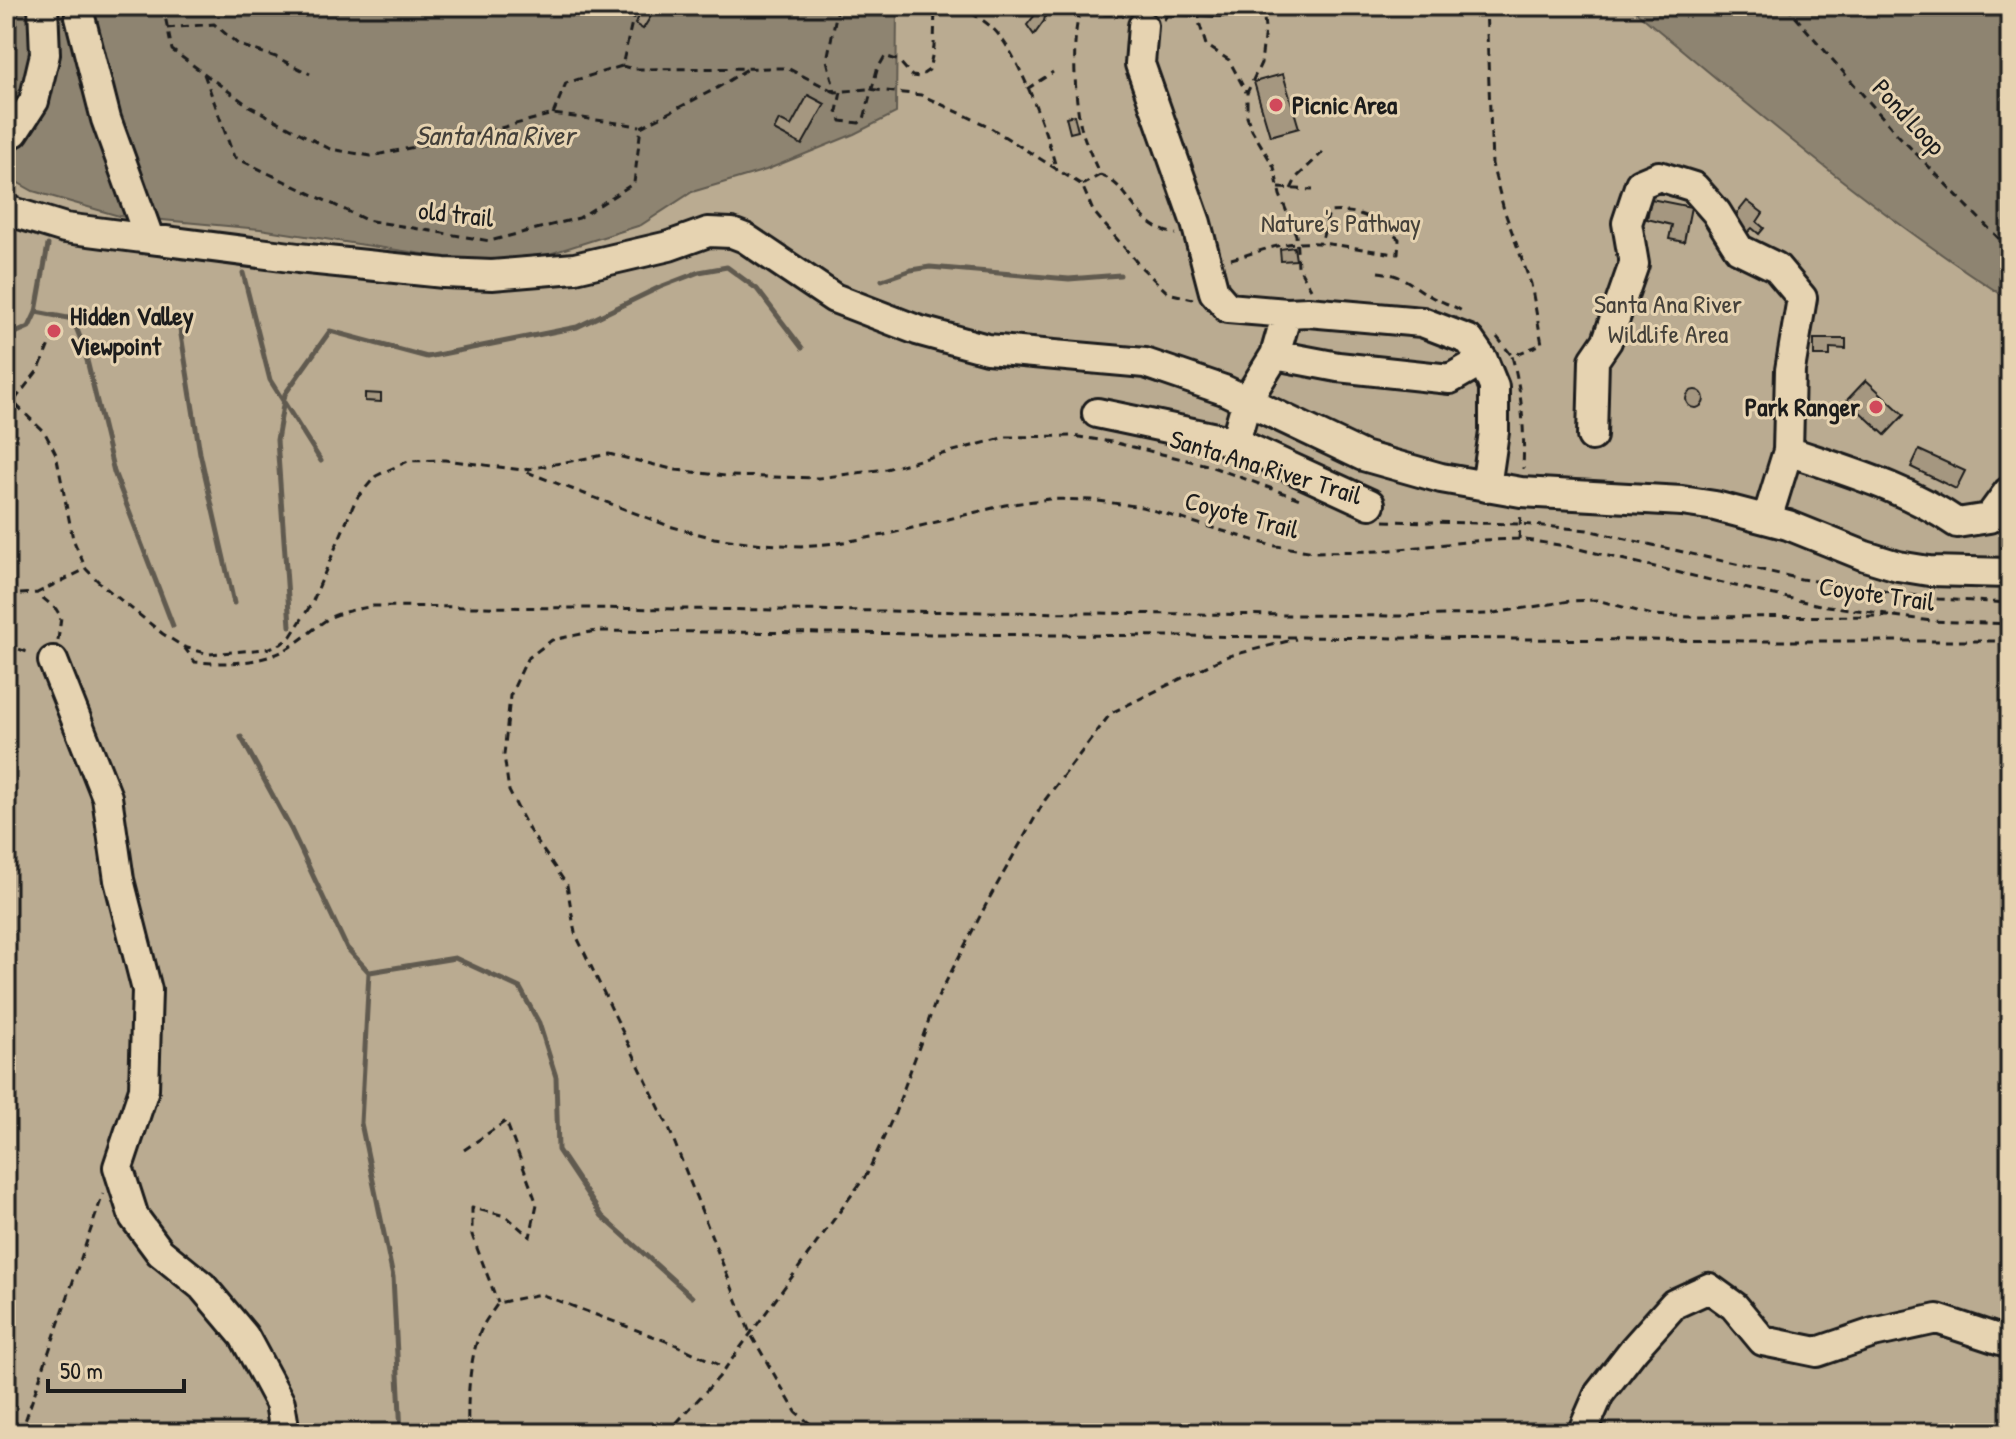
<svg xmlns="http://www.w3.org/2000/svg" width="2016" height="1439" font-family="'Patrick Hand',sans-serif">
<style>
.green{fill:#baab91;stroke:#6b6456;stroke-width:2}
.water{fill:#8e8471;stroke:#605a4f;stroke-width:2}
.lines{fill:none;stroke-linecap:round;stroke-linejoin:round}
.stream{stroke:#605a4f;stroke-width:5}
.building{fill:#a59780;stroke:#1c1c1c;stroke-width:2}
.minor-casing{stroke:#1c1c1c;stroke-width:34}
.path{stroke:#1c1c1c;stroke-width:3;stroke-dasharray:8 6;stroke-linecap:butt}
.minor{stroke:#e6d3b1;stroke-width:28}
.poi-dot{fill:#d1495b;stroke:#e6d3b1;stroke-width:3}
.labels{text-anchor:middle;stroke-width:6;stroke-linejoin:round;paint-order:stroke}
.poi-label{font-size:26px;font-weight:bold;fill:#1c1c1c;stroke:#e6d3b1;text-anchor:start}
.street-label{font-size:26px;fill:#1c1c1c;stroke:#e6d3b1}
.park-label{font-size:26px;fill:#444039;stroke:#e6d3b1}
.water-label{font-size:28px;font-style:italic;fill:#44403a;stroke:#e6d3b1}
</style>
<rect width="100%" height="100%" fill="#dac8a8"/>
<filter id="ink" filterUnits="userSpaceOnUse"><feTurbulence type="fractalNoise" baseFrequency=".0125" numOctaves="2"/><feDisplacementMap in="SourceGraphic" scale="16" xChannelSelector="R" yChannelSelector="G"/><feConvolveMatrix kernelMatrix="1 2 1 2 8 2 1 2 1" color-interpolation-filters="sRGB"/></filter>
<g filter="url(#ink)">
<path class="green" d="M6,6H2010V1433H6Z"/>
<path class="water" d="M6,6H897L896,113L854,134L766,170L692,192L641,225L508,267L260,229L119,216L33,191L6,176Z
M1629,6H2010V300C1874,214 1753,108 1629,6Z"/>
<g class="lines">
<path class="stream" d="M243,273L270,380L321,461
M882,280L911,270L930,267L1069,279L1120,275
M36,312L73,319L84,348L114,472L173,626
M179,322L200,453L234,603
M6,337L29,327L36,312L48,245
M290,626L277,440L285,394L330,331L427,357L577,327L660,287L699,272L727,267L757,289L802,348
M241,737L291,829L347,948L369,972L361,1123L393,1277L401,1433
M370,972L455,958L520,988L539,1023L556,1077L558,1150L602,1216L692,1297"/>
</g>
<path class="building" d="M1035,6L1047,8L1044,21L1034,35L1027,25L1034,16Z
M1168,6H1230L1223,7V17L1168,15Z
M642,11L651,16L643,29L635,24Z
M1283,74L1299,128L1270,136L1254,82Z
M808,95L825,104L802,145L774,130L779,120L791,126Z
M1074,115L1078,131L1070,133L1066,117Z
M1651,199L1691,207L1684,242L1669,239L1672,225L1647,219Z
M1747,201L1763,213L1757,222L1764,228L1759,234L1752,228L1746,234L1731,221Z
M1294,247L1296,260L1281,261L1280,249Z
M1814,339H1846V349L1830,348V356H1814Z
M1866,380L1904,415L1885,435L1847,400Z
M1686 399a9 9 0 1 1 18 0a9 9 0 1 1-18 0Z
M365,393L381,394V402L365,401Z
M1919,450L1965,471L1956,489L1911,467Z"/>
<g class="lines">
<defs>
<path id="minor" d="M80,6V17L106,119L149,238
M6,133L14,132L34,101L45,54L43,6
M6,210L65,228L298,258L444,273L492,275L575,268L669,246L708,232L732,233L745,238L834,298L917,330L987,349L1145,363L1224,390L1363,456L1441,478L1521,492L1682,501L1715,506L1788,525L1865,556L1898,566L1929,571L2010,573
M1287,313L1308,312L1422,322L1469,340L1483,360L1494,387V432L1486,487
M1275,355L1338,367L1450,379L1483,360
M1097,413L1235,442L1247,400L1275,355L1287,313L1228,308L1214,292L1196,223L1140,64L1143,26
M1592,436L1594,360L1607,341L1634,264L1627,223L1640,184L1659,176L1694,187L1716,212L1739,249L1776,267L1802,298L1790,370L1788,451L1767,519
M1235,442L1370,504
M1788,451C1846,471 1907,488 1957,523L1989,518L2008,492
M53,661L107,797L119,880L147,990L144,1089L118,1167L134,1217L160,1252L202,1286L244,1336L280,1403L285,1433
M1582,1433L1599,1394L1634,1349L1674,1304L1709,1288L1734,1306L1763,1341L1817,1352L1873,1333L1937,1319L2010,1343"/>
</defs>
<use href="#minor" class="minor-casing"/>
<path class="path" d="M163,6L172,50L249,106L330,149L371,156L482,133L553,114L640,126
M838,6L827,60L835,92L868,89L921,95L986,125L1082,185L1093,211L1141,267L1168,293L1193,299
M959,6C969,12 981,18 990,26C1018,48 1048,136 1057,171
M1077,6C1088,16 1111,14 1125,14
M1263,6L1265,29L1261,63L1247,93V117L1252,130L1274,167L1280,195L1296,235L1298,266L1311,289
M1486,6L1492,164L1504,210L1531,284L1542,344L1512,356C1522,394 1525,429 1523,469
M1786,6L1897,134L2010,250
M1199,10V22L1206,45L1229,60L1246,92
M1081,11C1070,32 1075,111 1083,134C1088,148 1094,162 1100,175L1082,185
M1237,11L1261,7
M1164,20L1170,9L1237,11V6
M167,28L214,24L239,45L276,57L310,74
M622,66L634,69L787,68L835,92
M204,74L234,157L366,220L490,241L579,218L634,183L641,127L717,88L749,68
M1027,89L1053,72
M841,92L837,111L841,121L859,123L864,119L877,70L885,56L899,61L912,76L919,77L929,70L934,47L935,6
M553,114L566,83L622,66L632,22L639,6
M1100,175C1133,186 1132,226 1176,234
M1279,188L1313,190
M1291,189L1297,177L1323,152
M1231,259C1252,254 1276,244 1298,243C1331,241 1365,251 1398,254L1399,239C1372,219 1363,209 1329,212L1321,244
M1378,272C1405,275 1409,284 1430,296C1442,303 1454,305 1465,313
M1497,337L1512,356
M6,395L45,433L56,454L73,539L86,569L101,584L163,634L184,647L209,654L266,649L281,644L291,636L312,603L356,499L376,476L408,461L445,460L523,470L609,454L676,470L726,476L819,478L886,469L1006,437L1073,436L1112,442L1207,465L1300,499
M6,411L39,369L53,335
M527,472L669,526L714,538L763,544L801,546L838,543L884,535L1005,505L1049,499L1091,500L1142,507L1270,545L1315,552L1382,551L1484,540L1519,539L1566,546L1761,592L1820,605L1887,614
M1384,521L1520,524L1587,530L1801,579L1938,599L2010,603
M1519,539L1521,513
M6,595L37,593
M1894,616L1932,621L2010,624
M58,640L61,617L56,609L37,593L86,569
M6,644L32,654
M184,647L195,662C221,664 249,664 274,655C296,647 311,629 331,617C343,611 360,609 373,606L1397,616L1487,614L1570,601L1597,600L1652,615L1692,617L1896,616
M464,1150L506,1121L537,1204L530,1237L506,1216L472,1208V1235L498,1303
M21,1433L103,1194
M468,1433C467,1403 469,1358 481,1330C485,1320 493,1311 498,1303L540,1294L674,1344L726,1368
M667,1433L719,1377L867,1174L895,1113L935,1003L990,897L1045,800L1111,713L1225,657L1296,639
M821,1433L796,1412L750,1333L668,1126L575,933L567,885L529,830L509,791L504,755L510,696L527,659L552,640L596,631L1755,641H2010"/>
<use href="#minor" class="minor"/>
</g>
</g>
<g class="poi-dot">
<circle cx="1276" cy="105" r="8"/>
<circle cx="54" cy="331" r="8"/>
<circle cx="1876" cy="407" r="8"/>
</g>
<g class="labels">
<g class="poi-label">
<text x="1292" y="114">Picnic Area</text>
<text x="70" y="325">Hidden Valley<tspan x="70" dy="30">Viewpoint</tspan></text>
<text x="1860" y="416" text-anchor="end">Park Ranger</text>
</g>
<g class="street-label">
<text transform="translate(1909 117) rotate(47)" y="9">Pond Loop</text>
<text transform="translate(456 214) rotate(6)" y="9">old trail</text>
<text transform="translate(1266 467) rotate(17)" y="9">Santa Ana River Trail</text>
<text transform="translate(1242 515) rotate(15)" y="9">Coyote Trail</text>
<text transform="translate(1877 594) rotate(8)" y="9">Coyote Trail</text>
</g>
<g class="park-label">
<text x="1341" y="232">Nature's Pathway</text>
<text x="1668" y="313">Santa Ana River<tspan x="1668" dy="30">Wildlife Area</tspan></text>
</g>
<g class="water-label">
<text x="495" y="145">Santa Ana River</text>
</g>
</g>
<rect width="2016" height="1439" fill="none" stroke="#e6d3b1" stroke-width="32"/>
<rect x="16" y="16" width="1984" height="1407" fill="none" stroke="#1c1c1c" stroke-width="3" filter="url(#ink)"/>
<path d="M48 1379v12h136v-12" fill="none" stroke="#1c1c1c" stroke-width="4"/>
<text x="60" y="1379" font-size="24" fill="#1c1c1c" stroke="#e6d3b1" stroke-width="6" paint-order="stroke">50 m</text>
</svg>
